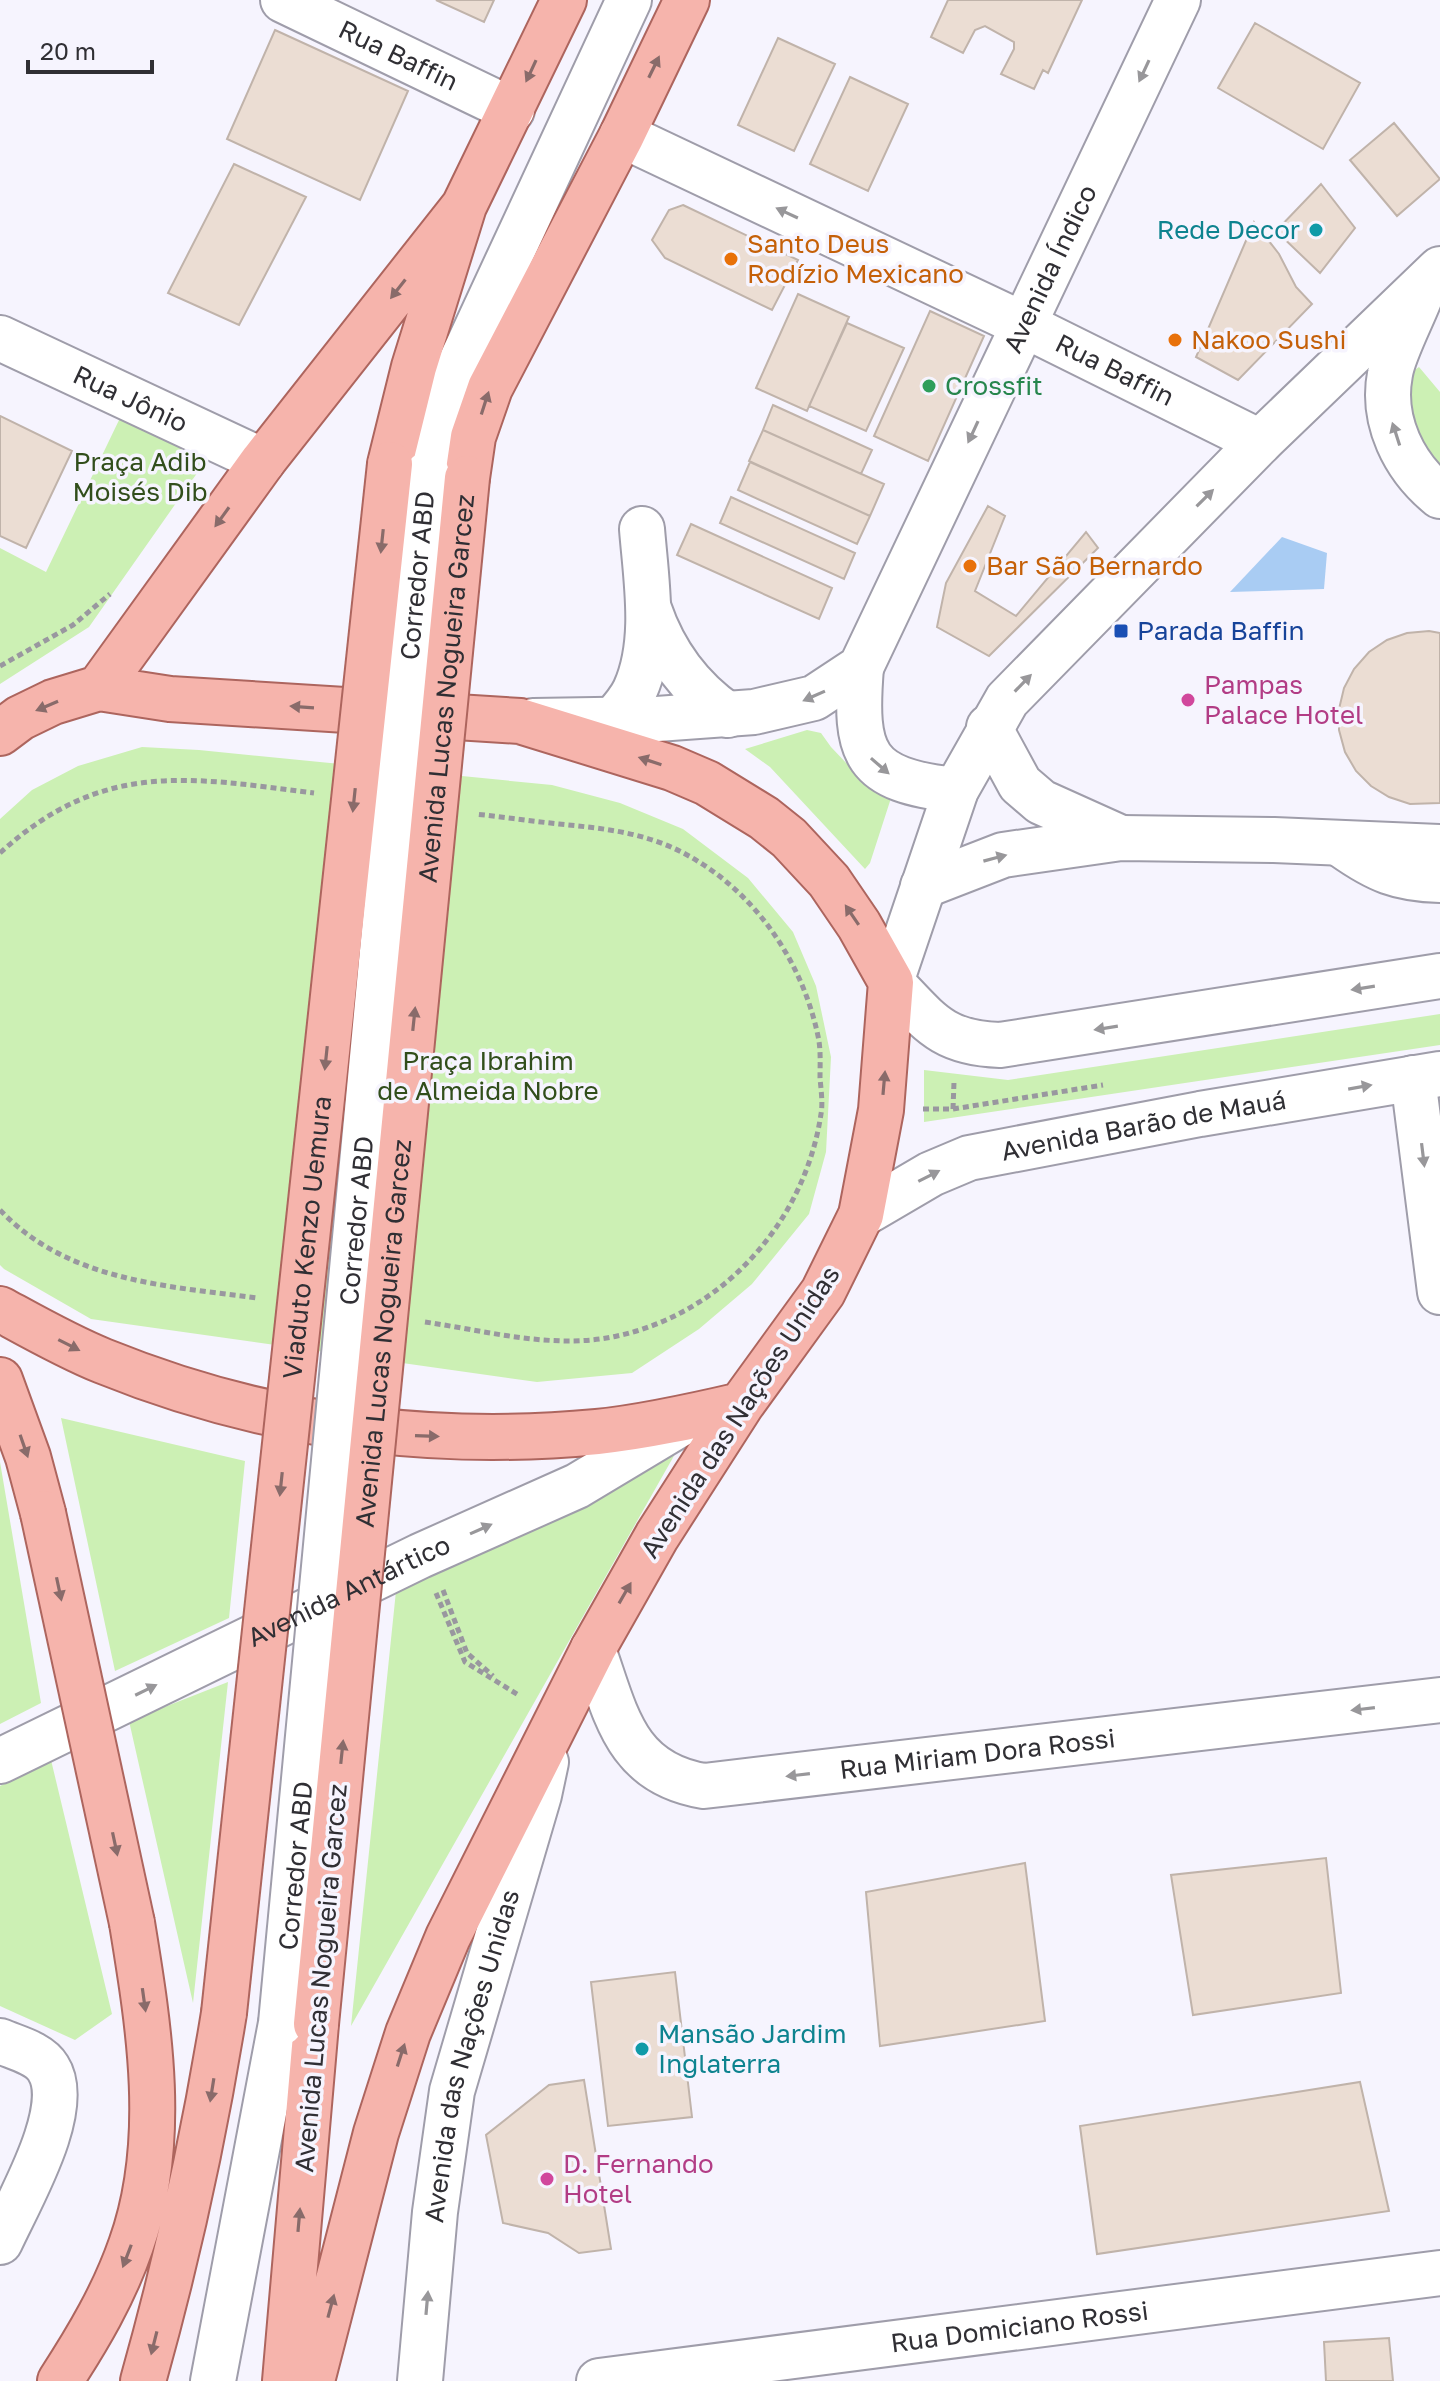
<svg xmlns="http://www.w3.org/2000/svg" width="1440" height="2381" font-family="'Golos Text',sans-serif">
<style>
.green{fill:#ccf0b4}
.water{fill:#a9ccf3}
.building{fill:#ebddd3;stroke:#c0b3aa;stroke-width:2}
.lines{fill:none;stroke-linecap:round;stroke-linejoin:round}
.minor-casing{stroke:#9f9daa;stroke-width:48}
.major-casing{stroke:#ad655e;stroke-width:48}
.path{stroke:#99979f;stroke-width:5;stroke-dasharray:6 4;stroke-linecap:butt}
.minor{stroke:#fff;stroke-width:44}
.major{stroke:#f6b4ac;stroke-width:44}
.minor-bridge-casing{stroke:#9f9daa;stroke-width:48;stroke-linecap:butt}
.major-bridge-casing{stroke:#ad655e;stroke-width:48;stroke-linecap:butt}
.minor-bridge{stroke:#fff;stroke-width:44}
.major-bridge{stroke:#f6b4ac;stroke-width:44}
.oneway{fill:#896b6a}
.oneway2{fill:#98979a}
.culture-dot{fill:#0f9aa8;stroke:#f6f4fe;stroke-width:3}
.food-dot{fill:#e8710a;stroke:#f6f4fe;stroke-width:3}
.leisure-dot{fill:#2e9e5b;stroke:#f6f4fe;stroke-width:3}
.transit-dot{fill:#1a4fb4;stroke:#f6f4fe;stroke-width:3}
.hotel-dot{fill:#d1479c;stroke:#f6f4fe;stroke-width:3}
.labels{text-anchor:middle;stroke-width:7;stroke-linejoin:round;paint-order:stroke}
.street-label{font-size:26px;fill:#302f34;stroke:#f6f4fe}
.culture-label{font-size:26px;fill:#0d838f;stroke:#f6f4fe;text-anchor:end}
.food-label{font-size:26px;fill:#c56008;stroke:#f6f4fe;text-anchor:start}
.leisure-label{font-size:26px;fill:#27864d;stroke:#f6f4fe;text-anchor:start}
.park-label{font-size:26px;fill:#314e1b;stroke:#f6f4fe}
.transit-label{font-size:26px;fill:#164399;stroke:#f6f4fe;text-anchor:start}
.hotel-label{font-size:26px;fill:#b23c85;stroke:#f6f4fe;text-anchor:start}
</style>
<rect width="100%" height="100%" fill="#f6f4fe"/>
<path class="green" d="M1419,367L1440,392V482L1427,472L1402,379Z
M120,418L207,459L89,627L0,684V548L46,572Z
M807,730L821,733L831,747L870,788L892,795L870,863L865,869L770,767L745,749Z
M142,747L199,750L552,785L620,803L683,829L748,878L793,932L816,986L831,1057L826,1152L809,1214L752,1284L699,1329L632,1373L537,1382L91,1319L4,1269L0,1265V819L32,790L78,766Z
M1440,1014V1045L924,1122V1070L1008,1080Z
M61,1418L245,1461L229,1618L115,1671Z
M675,1454L351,2026L396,1591Z
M0,1462L41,1703L0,1724Z
M228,1682L193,2003L129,1721Z
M51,1760L112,2014L75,2040L0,2006V1786Z"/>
<path class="water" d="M1282,537L1327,553L1324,589L1230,592Z"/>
<path class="building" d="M436,0H494L484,22Z
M948,0H1082L1048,73L1043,70L1034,89L1001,74L1014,49V42L985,26L975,30L963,53L931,37Z
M1255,23L1360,83L1323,149L1218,88Z
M275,30L408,91L360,200L227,139Z
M778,38L835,64L794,151L738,125Z
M850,77L908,104L868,191L810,164Z
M1394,123L1440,179L1397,216L1350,160Z
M234,164L306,197L239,325L168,293Z
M1321,184L1355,228L1320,273L1276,231Z
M683,205L798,260L772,310L665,258L652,240L669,210Z
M1254,222L1279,254L1296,287L1312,304L1238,380L1196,357Z
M798,294L849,317L807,411L756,388Z
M930,311L984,336L928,461L874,436Z
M847,323L904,348L866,431L809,406Z
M773,405L872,450L861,474L763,430Z
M0,416L72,451L26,548L0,536Z
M763,430L884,484L870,516L749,461Z
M750,462L870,516L857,544L738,490Z
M731,497L855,553L844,579L720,523Z
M988,506L1005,516L975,591L1016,616L1086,532L1098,548L989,656L937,627L946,583Z
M691,524L832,588L819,619L677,555Z
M1429,631L1440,633V803L1410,804L1389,797L1371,786L1356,771L1345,752L1339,730V709L1344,688L1354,669L1369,652L1387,640L1407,633Z
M1326,1858L1341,1993L1193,2015L1171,1875Z
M1025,1863L1045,2021L880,2046L866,1892Z
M675,1972L692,2117L608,2126L591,1982Z
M584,2080L611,2249L579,2253L548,2233L503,2223L486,2135L549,2085Z
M1360,2082L1389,2211L1097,2254L1080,2126Z
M1389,2338L1393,2381H1326L1324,2342Z"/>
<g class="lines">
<defs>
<g id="minor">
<path id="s1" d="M283,0L512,110"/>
<path id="s2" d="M622,135L1024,325L1260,442"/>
<path d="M1440,269L1260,442L1007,700L956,790L891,982C929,1021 941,1043 1000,1045L1440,976"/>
<path d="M1420,297C1412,318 1393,354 1390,374C1381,421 1404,467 1440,496"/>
<path id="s3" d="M0,338L263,461"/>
<path d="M427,474L436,426L452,381L629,0"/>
<path d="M649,609C664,653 689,688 728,715"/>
<path d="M861,667C854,755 863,780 956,790"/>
<path d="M613,720C621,711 630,701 635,690C657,641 646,580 642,529"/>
<path id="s4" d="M533,721L657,719L754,712L814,698L861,667L1178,0"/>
<path d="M989,727L1020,784L1041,802L1121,838"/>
<path d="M1343,846C1377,870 1398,879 1440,880"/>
<path d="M923,886L1003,855L1121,838L1274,840L1440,847"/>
<path d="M1413,1078L1440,1292"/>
<path id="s5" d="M861,1215L931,1174L969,1158L1200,1114L1440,1074"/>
<path id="s6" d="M593,1649C616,1714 625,1773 704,1786L1440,1700"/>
<path id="s7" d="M0,1761L420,1556L577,1486L692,1417"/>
<path d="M0,2041C16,2048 39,2053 48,2068C74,2108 18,2202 0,2242"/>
<path d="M213,2381L281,2023"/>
<path id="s8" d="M420,2381L435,2212L452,2091L539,1795L546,1762"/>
<path id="s9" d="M599,2381L1440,2273"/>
</g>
<path id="major" d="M390,464L414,367L464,206L564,0
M467,478L473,437L490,388L622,135L687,0
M99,688L263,461L464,206
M0,733L20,718L53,702L99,688L170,699L520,721L672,768L707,783L764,818L789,838L829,881L859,925L891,982L881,1110L861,1215L823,1292L741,1405L657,1536L593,1649L448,1937L408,2033L376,2133L312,2381
M0,1309C33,1327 68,1347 103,1361C261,1425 428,1448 597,1432C645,1427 694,1416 741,1405
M0,1380L28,1457L43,1513
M60,2381C88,2338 114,2294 131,2245C168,2142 149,2027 132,1923
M143,2381C177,2260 204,2137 224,2013
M285,2381L316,2024"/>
</defs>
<use href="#minor" class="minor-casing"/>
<use href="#major" class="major-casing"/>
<path class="path" d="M0,666L73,625L110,594
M0,853C102,760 188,777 314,793
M923,1109H953L1103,1085
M953,1109L954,1082
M0,1210C67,1281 166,1286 257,1298
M425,1322C487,1331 555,1350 617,1336C724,1313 805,1221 821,1114C823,1103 821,1090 820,1078C820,1064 821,1049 818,1036C801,955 747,881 671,847C634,831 598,828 559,824C531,821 503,817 475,814
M443,1590L467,1653L493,1676
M436,1593L465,1662L520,1696"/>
<use href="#minor" class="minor"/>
<use href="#major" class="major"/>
<defs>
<g id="minor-bridge">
<path id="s10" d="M281,2023L427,474"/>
</g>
<g id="major-bridge">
<path d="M43,1513L132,1923"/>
<path id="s11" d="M224,2013L390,464"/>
<path id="s12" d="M316,2024L467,478"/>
</g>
</defs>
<use href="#minor-bridge" class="minor-bridge-casing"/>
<use href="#major-bridge" class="major-bridge-casing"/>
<use href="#minor-bridge" class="minor-bridge"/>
<use href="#major-bridge" class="major-bridge"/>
</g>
<defs><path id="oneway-solid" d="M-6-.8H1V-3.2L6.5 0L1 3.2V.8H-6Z" transform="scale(2)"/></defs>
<g class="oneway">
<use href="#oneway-solid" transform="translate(654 67) rotate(-64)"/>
<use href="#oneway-solid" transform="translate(531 71) rotate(115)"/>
<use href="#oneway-solid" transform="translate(398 289) rotate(128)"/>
<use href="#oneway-solid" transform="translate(485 403) rotate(-72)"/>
<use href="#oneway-solid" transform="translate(222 517) rotate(126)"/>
<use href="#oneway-solid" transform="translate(382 541) rotate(96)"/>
<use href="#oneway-solid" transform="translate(47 706) rotate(157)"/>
<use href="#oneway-solid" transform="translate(302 707) rotate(-176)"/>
<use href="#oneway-solid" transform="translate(650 761) rotate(-162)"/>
<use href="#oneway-solid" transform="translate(354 800) rotate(96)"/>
<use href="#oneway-solid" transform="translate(852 915) rotate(-124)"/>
<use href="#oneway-solid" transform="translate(414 1019) rotate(-84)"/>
<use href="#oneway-solid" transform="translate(326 1058) rotate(96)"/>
<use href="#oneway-solid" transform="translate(884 1083) rotate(-85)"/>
<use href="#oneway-solid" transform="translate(69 1345) rotate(27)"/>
<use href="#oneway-solid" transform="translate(427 1436) rotate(2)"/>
<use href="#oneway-solid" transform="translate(24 1446) rotate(71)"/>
<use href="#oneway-solid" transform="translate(281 1484) rotate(96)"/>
<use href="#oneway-solid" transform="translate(59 1589) rotate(78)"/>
<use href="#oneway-solid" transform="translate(625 1593) rotate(-60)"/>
<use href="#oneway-solid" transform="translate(342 1752) rotate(-84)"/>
<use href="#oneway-solid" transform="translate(115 1844) rotate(78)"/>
<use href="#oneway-solid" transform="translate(144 2000) rotate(82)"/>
<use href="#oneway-solid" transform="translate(401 2055) rotate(-72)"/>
<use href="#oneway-solid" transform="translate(212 2090) rotate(99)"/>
<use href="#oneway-solid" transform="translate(299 2220) rotate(-85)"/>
<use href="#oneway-solid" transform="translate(127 2256) rotate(111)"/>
<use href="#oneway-solid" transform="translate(331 2306) rotate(-75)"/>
<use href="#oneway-solid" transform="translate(154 2343) rotate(104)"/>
</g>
<g class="oneway2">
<use href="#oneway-solid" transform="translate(1144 71) rotate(115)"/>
<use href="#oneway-solid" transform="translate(787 213) rotate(-155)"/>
<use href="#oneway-solid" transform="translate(973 432) rotate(115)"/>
<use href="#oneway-solid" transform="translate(1396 434) rotate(-108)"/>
<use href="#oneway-solid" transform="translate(1205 498) rotate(-45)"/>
<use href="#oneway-solid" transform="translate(1023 683) rotate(-46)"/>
<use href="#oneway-solid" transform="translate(814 696) rotate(156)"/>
<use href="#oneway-solid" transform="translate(880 766) rotate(41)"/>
<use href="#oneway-solid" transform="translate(995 858) rotate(-15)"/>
<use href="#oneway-solid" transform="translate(1363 988) rotate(171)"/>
<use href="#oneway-solid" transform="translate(1106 1028) rotate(171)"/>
<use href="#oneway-solid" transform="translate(1360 1087) rotate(-10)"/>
<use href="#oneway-solid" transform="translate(1423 1155) rotate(83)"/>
<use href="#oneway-solid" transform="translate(929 1176) rotate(-27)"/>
<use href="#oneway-solid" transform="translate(481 1529) rotate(-24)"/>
<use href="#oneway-solid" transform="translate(146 1690) rotate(-26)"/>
<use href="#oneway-solid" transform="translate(1363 1709) rotate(173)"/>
<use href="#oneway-solid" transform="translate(798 1775) rotate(173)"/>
<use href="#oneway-solid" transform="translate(427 2303) rotate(-85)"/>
</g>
<g class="culture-dot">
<circle cx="1316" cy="230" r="8"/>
<circle cx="642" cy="2049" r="8"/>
</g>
<g class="food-dot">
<circle cx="731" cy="259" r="8"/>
<circle cx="1175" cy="340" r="8"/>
<circle cx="970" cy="566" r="8"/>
</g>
<circle class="leisure-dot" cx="929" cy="386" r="8"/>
<rect class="transit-dot" x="1113" y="623" width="16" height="16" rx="4"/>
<g class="hotel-dot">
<circle cx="1188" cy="700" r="8"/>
<circle cx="547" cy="2179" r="8"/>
</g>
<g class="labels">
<g class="street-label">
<text dy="9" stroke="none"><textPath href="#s1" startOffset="128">Rua Baffin</textPath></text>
<text dy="9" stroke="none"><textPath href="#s4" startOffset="780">Avenida Índico</textPath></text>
<text dy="9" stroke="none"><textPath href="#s2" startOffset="546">Rua Baffin</textPath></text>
<text dy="9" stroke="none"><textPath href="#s3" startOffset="144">Rua Jônio</textPath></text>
<text dy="9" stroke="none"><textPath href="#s10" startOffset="1454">Corredor ABD</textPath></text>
<text dy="9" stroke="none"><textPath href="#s12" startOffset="1342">Avenida Lucas Nogueira Garcez</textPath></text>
<text dy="9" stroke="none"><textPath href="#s5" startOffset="300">Avenida Barão de Mauá</textPath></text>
<text dy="9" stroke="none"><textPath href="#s10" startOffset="806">Corredor ABD</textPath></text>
<text dy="9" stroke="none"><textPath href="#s11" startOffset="780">Viaduto Kenzo Uemura</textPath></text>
<text dy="9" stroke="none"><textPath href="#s12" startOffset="694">Avenida Lucas Nogueira Garcez</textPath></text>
<text transform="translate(740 1412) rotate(-57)" y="9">Avenida das Nações Unidas</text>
<text dy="9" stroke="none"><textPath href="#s7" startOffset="388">Avenida Antártico</textPath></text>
<text dy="9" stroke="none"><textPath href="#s6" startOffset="464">Rua Miriam Dora Rossi</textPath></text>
<text dy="9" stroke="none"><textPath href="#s10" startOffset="158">Corredor ABD</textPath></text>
<text transform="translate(321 1978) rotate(-85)" y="9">Avenida Lucas Nogueira Garcez</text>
<text dy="9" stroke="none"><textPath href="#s8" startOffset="330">Avenida das Nações Unidas</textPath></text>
<text dy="9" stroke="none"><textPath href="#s9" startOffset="424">Rua Domiciano Rossi</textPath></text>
</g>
<g class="culture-label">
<text x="1300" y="239">Rede Decor</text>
<text x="658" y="2043" text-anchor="start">Mansão Jardim<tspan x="658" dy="30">Inglaterra</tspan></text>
</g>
<g class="food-label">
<text x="747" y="253">Santo Deus<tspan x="747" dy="30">Rodízio Mexicano</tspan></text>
<text x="1191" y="349">Nakoo Sushi</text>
<text x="986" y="575">Bar São Bernardo</text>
</g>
<g class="leisure-label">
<text x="945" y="395">Crossfit</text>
</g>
<g class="park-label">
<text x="140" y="471">Praça Adib<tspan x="140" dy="30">Moisés Dib</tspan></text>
<text x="488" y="1070">Praça Ibrahim<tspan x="488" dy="30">de Almeida Nobre</tspan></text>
</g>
<g class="transit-label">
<text x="1137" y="640">Parada Baffin</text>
</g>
<g class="hotel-label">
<text x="1204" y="694">Pampas<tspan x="1204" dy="30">Palace Hotel</tspan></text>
<text x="563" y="2173">D. Fernando<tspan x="563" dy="30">Hotel</tspan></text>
</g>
</g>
<path d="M28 60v12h124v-12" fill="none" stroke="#302f34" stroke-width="4"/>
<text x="40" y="60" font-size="24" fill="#302f34" stroke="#f6f4fe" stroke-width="6" paint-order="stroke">20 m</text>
</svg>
